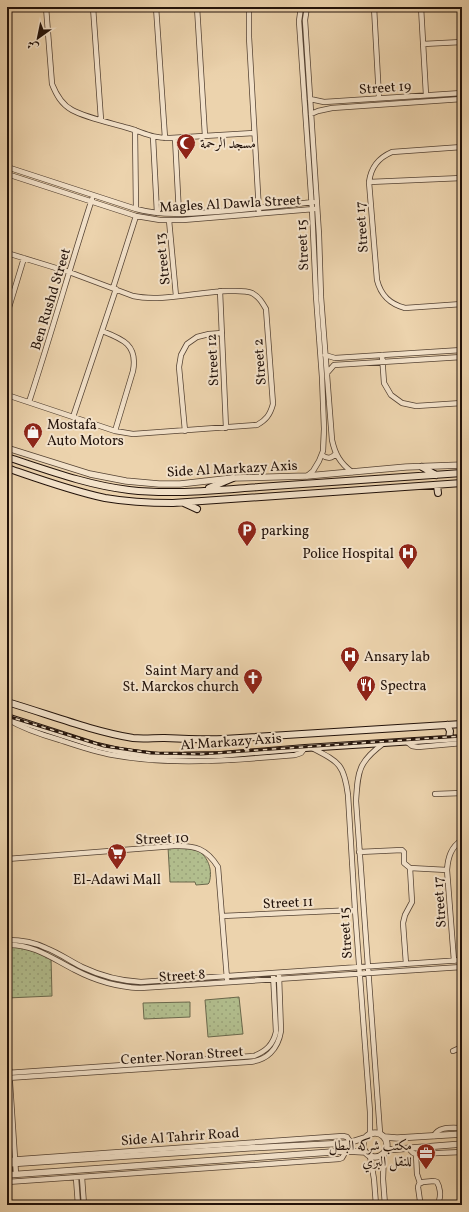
<svg xmlns="http://www.w3.org/2000/svg" width="469" height="1212" font-family="Vollkorn,Amiri,serif">
<style>
.garden{fill:url(#garden-dots);stroke:#6a684c}
.lines{fill:none;stroke-linecap:round;stroke-linejoin:round}
.minor-casing{stroke:#544233;stroke-width:6}
.tertiary-casing{stroke:#544233;stroke-width:7}
.secondary-casing{stroke:#22120a;stroke-width:8}
.minor{stroke:#f3e2ca;stroke-width:4.5}
.tertiary{stroke:#f3e2ca;stroke-width:5.5}
.secondary{stroke:#f3e2ca;stroke-width:6}
.rail-casing{stroke:#22120a;stroke-width:3}
.rail{stroke:#f3e2ca;stroke-width:1.5;stroke-dasharray:4.5;stroke-linecap:butt}
.labels{text-anchor:middle;stroke-width:4;stroke-linejoin:round;paint-order:stroke}
.street-label{font-size:14px;fill:#22120a;stroke:#f3e2ca}
.poi-label{font-size:14px;fill:#22120a;stroke:#f3e2ca;text-anchor:start}
</style>
<defs>
<pattern id="garden-dots" width="8" height="8" patternUnits="userSpaceOnUse"><rect width="8" height="8" fill="#b2be8e"/><path d="M2 2h.1M6 6h.1" fill="none" stroke="#99a279" stroke-width="1.8" stroke-linecap="round"/></pattern>
</defs>
<rect width="100%" height="100%" fill="#ecd3ad"/>
<filter id="stains"><feTurbulence type="fractalNoise" baseFrequency=".005" numOctaves="4"/><feColorMatrix values="0 0 0 0 .2 0 0 0 0 .09 0 0 0 0 .02 0 0 0 .5 -.17"/></filter>
<radialGradient id="worn" r=".72"><stop offset=".6" stop-color="#630" stop-opacity="0"/><stop offset="1" stop-color="#630" stop-opacity=".3"/></radialGradient>
<path class="garden" d="M168,847C175,847 184,846 191,847C206,852 214,868 209,883L208,884L196,885L195,882H170Z
M7,946H17L51,957L52,996L7,998Z
M239,997L243,1034L208,1037L205,1000Z
M190,1002V1017L144,1019L143,1003Z"/>
<g class="lines">
<defs>
<path id="minor" d="M46,7L52,84C56,94 61,104 72,110C87,118 111,123 128,128C145,133 151,138 170,138L254,133
M93,7L101,120
M156,7L165,138
M197,7L205,136
M249,7V37L259,211
M301,7L299,21L312,209L316,296L322,377L324,429L323,451L319,461L313,471L307,476
M307,7L305,20L319,235L321,297L332,440C335,454 340,463 352,472
M374,7L379,98
M421,7L426,95
M423,44L462,42
M310,99L324,102L462,93
M311,114L318,111L332,108L462,99
M135,130L136,209
M153,137L157,213
M175,138L179,214
M462,147L392,152C378,158 371,167 369,182L377,280C381,296 390,304 405,308L462,304
M7,167L136,209C162,216 188,214 215,212C248,209 280,206 313,202
M7,174L136,216L160,220H183L314,209
M369,182L462,178
M169,220L176,296
M7,253L69,272L133,296C161,302 198,292 228,291C235,291 245,290 252,293C259,297 262,302 266,309L273,404C270,415 266,420 257,425L133,434L115,431L7,395
M113,288L136,216
M220,291L226,428
M7,314L24,258
M102,331C123,339 138,345 133,371L115,431
M325,355L335,358L462,350
M382,355L384,383L391,395L402,403L416,406L462,403
M327,373L334,365L462,357
M29,402C51,335 70,267 92,199
M73,417L116,289
M185,431L179,367L181,355L187,344L197,337L209,334L222,333
M322,455C327,459 332,459 336,453
M7,719C24,729 42,735 60,740C78,746 95,752 113,755C172,766 236,760 295,755L301,753L305,748
M407,742L412,746L418,747L462,743
M312,748C339,762 344,764 348,795L355,910L370,1112V1133
M435,794L462,793
M359,852L402,850L404,852V863L410,868L447,870
M7,859L174,846C195,845 207,849 218,867L227,979
M222,916L355,910
M7,940C20,940 34,942 46,948C59,953 70,961 82,967C101,976 120,981 141,982L462,960
M7,945C34,944 53,959 75,970C96,981 117,987 140,988L462,967
M454,961L447,870C448,857 451,847 462,840
M406,964L403,923L405,915L412,902L410,868
M7,1037L16,1174
M453,1051L462,1047
M7,1073L254,1056C266,1051 273,1045 276,1032L273,973
M7,1078L248,1062C267,1061 278,1049 281,1031L279,976
M380,1133L356,801C358,771 358,762 384,743
M7,1135L10,1174
M434,1136C438,1126 452,1128 462,1128
M408,1148L413,1153L416,1154L462,1152
M384,1153L383,1179L385,1205
M416,1154L417,1174L420,1183
M370,1156L374,1179L376,1205
M7,1160L343,1136L347,1137L349,1140L348,1143
M82,1177L84,1205
M76,1178L78,1205
M434,1181L437,1182C440,1187 441,1195 439,1201L434,1204H424L420,1201L418,1187L419,1184L423,1182Z
M7,1182L339,1159L342,1158L346,1151"/>
<path id="tertiary" d="M7,448L90,474L126,481L159,484H180L233,478L307,476L406,467L462,465
M363 1145a12 12 0 1 1 24 0a12 12 0 1 1-24 0Z
M385,1137L397,1138L462,1134
M386,1150L462,1144
M7,1164L248,1148L348,1143L364,1138
M7,1175L346,1151L364,1152"/>
<path id="secondary" d="M7,457C47,470 87,485 129,490C172,495 217,490 259,487C327,482 394,478 462,473
M422,467L436,475
M7,468C39,479 72,491 105,498C128,502 150,503 173,503L462,483
M437,485L438,493
M209,488L233,478
M184,503L197,509
M7,702C48,714 91,731 133,738C143,739 153,738 163,738C184,739 204,740 224,739L462,724
M7,717L97,746L123,752L159,756L221,755L305,748L462,738
M447,725L450,731L449,739"/>
</defs>
<use href="#minor" class="minor-casing"/>
<use href="#tertiary" class="tertiary-casing"/>
<use href="#secondary" class="secondary-casing"/>
<use href="#minor" class="minor"/>
<use href="#tertiary" class="tertiary"/>
<use href="#secondary" class="secondary"/>
<defs>
<path id="rail" d="M7,716L104,746L151,753L201,754L462,736"/>
</defs>
<use href="#rail" class="rail-casing"/>
<use href="#rail" class="rail"/>
</g>
<defs>
<symbol id="mosque-pin" viewBox="-11 -11 22 30"><path d="M0 17L-7.5 6A9.5 9.5 0 1 1 7.5 6Z" fill="#8f2418" stroke="#f3e2ca"/><path d="M3.5-4.9A6 6 0 1 0 3.5 4.9A5 5 0 1 1 3.5-4.9Z" fill="#fff"/></symbol>
<symbol id="shop-pin" viewBox="-11 -11 22 30"><path d="M0 17L-7.5 6A9.5 9.5 0 1 1 7.5 6Z" fill="#8f2418" stroke="#f3e2ca"/><path d="M-5-2.5h2.3a2.7 3.5 0 0 1 5.4 0H5L5.5 6h-11ZM-1.5-2.5h3a1.5 2.3 0 0 0-3 0Z" fill="#fff"/></symbol>
<symbol id="parking-pin" viewBox="-11 -11 22 30"><path d="M0 17L-7.5 6A9.5 9.5 0 1 1 7.5 6Z" fill="#8f2418" stroke="#f3e2ca"/><path d="M-3.5-5.5H1a3.5 3.5 0 0 1 0 7H-1V5.5H-3.5ZM-1-3.4V-.6H.8a1.4 1.4 0 0 0 0-2.8Z" fill="#fff"/></symbol>
<symbol id="hospital-pin" viewBox="-11 -11 22 30"><path d="M0 17L-7.5 6A9.5 9.5 0 1 1 7.5 6Z" fill="#8f2418" stroke="#f3e2ca"/><path d="M-5-5h3v3.5h4V-5h3V5h-3V1.5h-4V5h-3Z" fill="#fff"/></symbol>
<symbol id="church-pin" viewBox="-11 -11 22 30"><path d="M0 17L-7.5 6A9.5 9.5 0 1 1 7.5 6Z" fill="#8f2418" stroke="#f3e2ca"/><path d="M-1.2-6h2.4v3.5h3.3v2.4h-3.3V6h-2.4V-.1h-3.3v-2.4h3.3Z" fill="#fff"/></symbol>
<symbol id="restaurant-pin" viewBox="-11 -11 22 30"><path d="M0 17L-7.5 6A9.5 9.5 0 1 1 7.5 6Z" fill="#8f2418" stroke="#f3e2ca"/><path d="M-5-6h1v4h1v-4h1v4h1v-4h1v5L-1.5 .5V6h-2V.5L-5-1ZM5-6V6H3V1.5H1.5Q1.5-4 5-6Z" fill="#fff"/></symbol>
<symbol id="supermarket-pin" viewBox="-11 -11 22 30"><path d="M0 17L-7.5 6A9.5 9.5 0 1 1 7.5 6Z" fill="#8f2418" stroke="#f3e2ca"/><path d="M-6-5.5h2.5l.6 2H6L4.5 2H-2.5L-4.4-4H-6ZM-1.5 3.2a1.3 1.3 0 1 0 .1 0ZM3 3.2a1.3 1.3 0 1 0 .1 0Z" fill="#fff"/></symbol>
<symbol id="office-pin" viewBox="-11 -11 22 30"><path d="M0 17L-7.5 6A9.5 9.5 0 1 1 7.5 6Z" fill="#8f2418" stroke="#f3e2ca"/><path d="M-6-3h4V-5.5h4V-3h4V5H-6ZM-1-4.5V-3h2v-1.5ZM-6 0V1H6V0Z" fill="#fff"/></symbol>
</defs>
<g fill-rule="evenodd">
<use href="#mosque-pin" x="175" y="132" width="22" height="30"/>
<use href="#shop-pin" x="22" y="421" width="22" height="30"/>
<use href="#parking-pin" x="236" y="519" width="22" height="30"/>
<use href="#hospital-pin" x="397" y="542" width="22" height="30"/>
<use href="#hospital-pin" x="339" y="645" width="22" height="30"/>
<use href="#church-pin" x="242" y="667" width="22" height="30"/>
<use href="#restaurant-pin" x="355" y="674" width="22" height="30"/>
<use href="#supermarket-pin" x="106" y="842" width="22" height="30"/>
<use href="#office-pin" x="415" y="1142" width="22" height="30"/>
</g>
<g class="labels">
<g class="street-label">
<text transform="translate(385 87) rotate(-4)" y="5">Street 19</text>
<text transform="translate(230 203) rotate(-3)" y="5">Magles Al Dawla Street</text>
<text transform="translate(361 227) rotate(-94)" y="5">Street 17</text>
<text transform="translate(302 245) rotate(-93)" y="5">Street 15</text>
<text transform="translate(162 259) rotate(-96)" y="5">Street 13</text>
<text transform="translate(50 299) rotate(-73)" y="5">Ben Rushd Street</text>
<text transform="translate(212 360) rotate(-93)" y="5">Street 12</text>
<text transform="translate(259 362) rotate(-94)" y="5">Street 2</text>
<text transform="translate(232 468) rotate(-3)" y="5">Side Al Markazy Axis</text>
<text transform="translate(231 741) rotate(-4)" y="5">Al Markazy Axis</text>
<text transform="translate(162 838) rotate(-2)" y="5">Street 10</text>
<text transform="translate(288 902) rotate(-3)" y="5">Street 11</text>
<text transform="translate(439 902) rotate(-94)" y="5">Street 17</text>
<text transform="translate(345 933) rotate(-94)" y="5">Street 15</text>
<text transform="translate(182 975) rotate(-4)" y="5">Street 8</text>
<text transform="translate(182 1055) rotate(-4)" y="5">Center Noran Street</text>
<text transform="translate(180 1136) rotate(-4)" y="5">Side Al Tahrir Road</text>
</g>
<g class="poi-label">
<text x="200" y="148">مسجد الرحمة</text>
<text x="47" y="429">Mostafa<tspan x="47" dy="16">Auto Motors</tspan></text>
<text x="261" y="535">parking</text>
<text x="394" y="558" text-anchor="end">Police Hospital</text>
<text x="364" y="661">Ansary lab</text>
<text x="239" y="675" text-anchor="end">Saint Mary and<tspan x="239" dy="16">St. Marckos church</tspan></text>
<text x="380" y="690">Spectra</text>
<text x="117" y="884" text-anchor="middle">El-Adawi Mall</text>
<text x="412" y="1150" text-anchor="end">مكتب شركه البطل<tspan x="412" dy="16">للنقل البري</tspan></text>
</g>
</g>
<rect width="469" height="1212" fill="none" stroke="#ecd3ad" stroke-width="24"/>
<rect x="8" y="8" width="453" height="1196" fill="none" stroke="#22120a" stroke-width="2"/>
<rect x="12" y="12" width="445" height="1188" fill="none" stroke="#22120a"/>
<g transform="translate(38 38) rotate(213)" stroke="#f3e2ca" stroke-width="3" paint-order="stroke">
<path d="M0-3L7 15L0 10L-7 15Z" fill="#22120a"/>
<text y="-6" font-size="11" font-weight="bold" text-anchor="middle" fill="#22120a">ش</text>
</g>
<rect width="100%" height="100%" filter="url(#stains)"/>
<rect width="100%" height="100%" fill="url(#worn)"/>
</svg>
